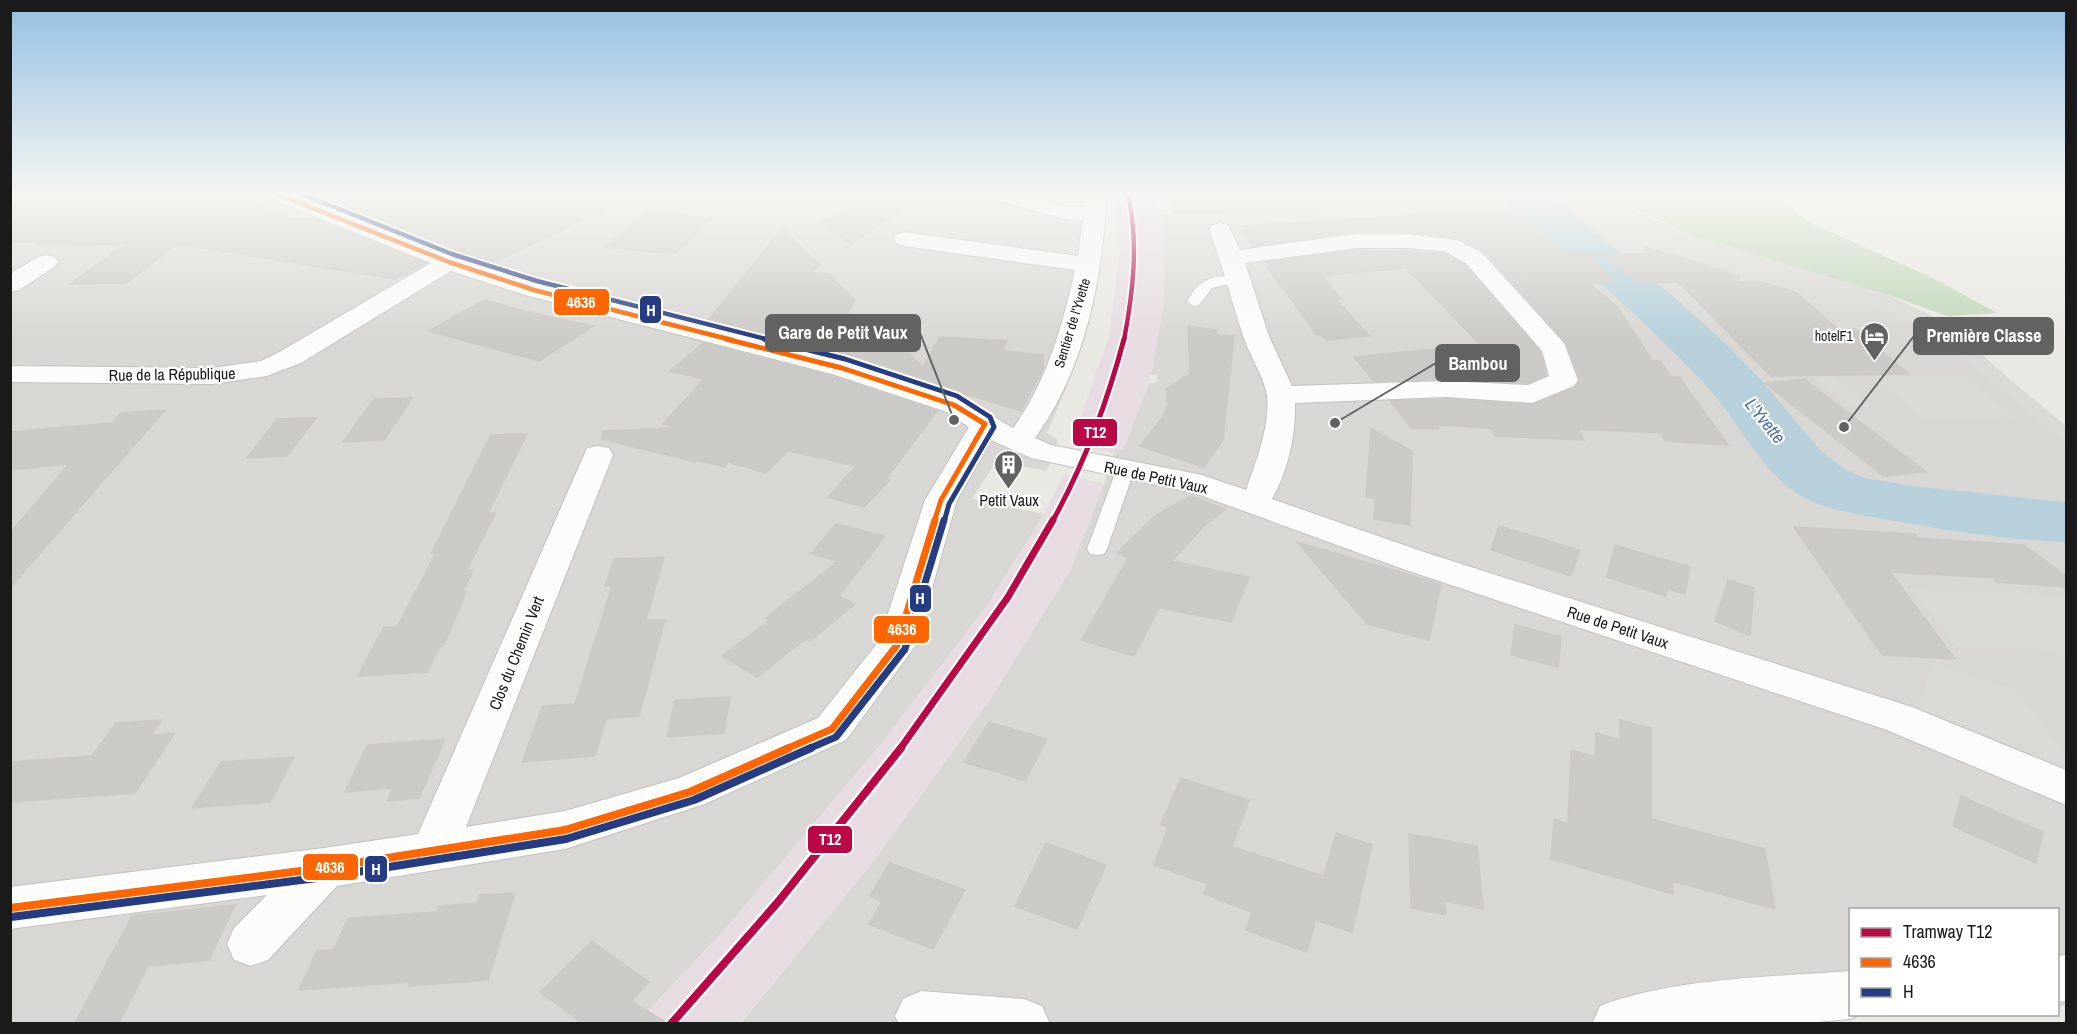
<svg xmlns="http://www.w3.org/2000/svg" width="2077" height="1034" font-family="'Archivo Narrow',sans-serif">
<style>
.residential{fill:#d8d7d4}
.industrial{fill:#e6dce1}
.forest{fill:#c1d7b9}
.parking{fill:#d9d9d6}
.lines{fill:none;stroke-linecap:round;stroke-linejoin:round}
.river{fill:#b7d0db;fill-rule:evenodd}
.building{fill:#cbcac6;stroke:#ccc9c5;stroke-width:1.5}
.service-casing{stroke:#c1c1bf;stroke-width:2}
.minor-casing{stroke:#c1c1bf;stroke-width:2}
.service{fill:#fcfcfb;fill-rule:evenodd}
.minor{fill:#fcfcfb;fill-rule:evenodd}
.bus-1-far3-casing{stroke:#fff;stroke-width:8}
.bus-1-far2-casing{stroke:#fff;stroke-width:9}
.bus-1-far1-casing{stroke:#fff;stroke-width:11}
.bus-1-casing{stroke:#fff;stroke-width:13}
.bus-2-far3-casing{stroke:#fff;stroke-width:8}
.bus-2-far2-casing{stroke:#fff;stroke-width:9}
.bus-2-far1-casing{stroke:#fff;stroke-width:11}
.bus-2-casing{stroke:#fff;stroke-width:13}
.bus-1-far3{stroke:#f60;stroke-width:4.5}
.bus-1-far2{stroke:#f60;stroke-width:5}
.bus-1-far1{stroke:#f60;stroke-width:7}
.bus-1{stroke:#f60;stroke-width:8}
.bus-2-far3{stroke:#253b82;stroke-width:4.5}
.bus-2-far2{stroke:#253b82;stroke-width:5}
.bus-2-far1{stroke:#253b82;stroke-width:7}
.bus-2{stroke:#253b82;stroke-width:8}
.tram-1-far3-casing{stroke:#fff;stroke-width:8}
.tram-1-far2-casing{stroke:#fff;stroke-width:9}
.tram-1-far1-casing{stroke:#fff;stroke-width:11}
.tram-1-casing{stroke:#fff;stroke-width:13}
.tram-1-far3{stroke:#b90845;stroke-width:4.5}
.tram-1-far2{stroke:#b90845;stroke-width:5}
.tram-1-far1{stroke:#b90845;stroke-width:7}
.tram-1{stroke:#b90845;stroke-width:8}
.labels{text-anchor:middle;stroke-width:4.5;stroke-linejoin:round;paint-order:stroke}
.far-street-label{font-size:14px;fill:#1a1a1a;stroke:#fff}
.far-poi-label{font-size:14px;fill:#1a1a1a;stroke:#fff;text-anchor:end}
.street-label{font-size:16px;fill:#1a1a1a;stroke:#fff}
.poi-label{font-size:16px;fill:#1a1a1a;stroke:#fff}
.water-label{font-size:18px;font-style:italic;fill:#4e6ea3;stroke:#fff}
.leader{fill:none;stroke:#626260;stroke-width:2}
.callout-dot{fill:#626260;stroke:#fff;stroke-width:2}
.callout{fill:#626260;stroke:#626260;stroke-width:2}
.callout-label{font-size:18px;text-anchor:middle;font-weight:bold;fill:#fff}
.line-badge{stroke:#fff;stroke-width:2}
.badge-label{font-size:16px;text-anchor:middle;font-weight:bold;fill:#fff}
</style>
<rect width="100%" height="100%" fill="#e9e8e3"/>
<path class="residential" d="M10,194H1040L1042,214L1104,231L1101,257L1066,388L1047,433L1058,440L1047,471L996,462L972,499L1044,514L988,604L884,740L733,920L637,1023L11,1024Z
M1586,194H1616L1615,199L1646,216L1691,234L1888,295L1945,322L2066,429V1006H2058V910H1850V1014L1888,1015L1709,1024H740L874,861L991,698L1071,569L1104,484L1115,449L1123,450L1149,383H1156L1157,375H1151L1164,302L1165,262L1161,215L1509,201Z"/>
<path class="industrial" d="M1114,194H1156L1163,226L1165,263L1164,302L1149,383L1123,450L1115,449L1113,453L1071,445L1109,336L1120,251Z
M1063,475L1104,484L1071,569L991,698L874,861L740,1023L637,1024L733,920L884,740L988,604L1044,514Z"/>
<path class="forest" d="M1166,194H1502L1509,201L1174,215Z
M1616,194H1773L1809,222L1941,282L1997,313L1948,316L1888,295L1691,235L1615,199Z"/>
<path class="parking" d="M1599,197L1678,244L1671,248L1629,249L1553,200Z
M1861,293L1942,323L2066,426V444L1921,325L1853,297Z
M1719,294L1753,323H1868L1874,327L1749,328L1743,323L1708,324L1673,295Z
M1812,360L1871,404L1851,406L1792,362Z
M1965,377L2018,419L1923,420L1875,378Z
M1911,588L2066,597V653L1956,646Z
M1933,664L2018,691L2066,754V771L1918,709Z"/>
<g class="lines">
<path class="river" d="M1502,194H1548L1591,229L1674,297L1727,345L1762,381L1819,449L1844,469L1864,478L1921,487L2066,502V542C2008,540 1948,531 1890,520C1862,515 1829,511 1803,497C1760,472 1738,420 1705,384C1644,319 1576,261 1507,203Z"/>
</g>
<path class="building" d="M10,194H224L294,219L302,217L308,219L311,217L426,263L395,279L177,244L126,283L70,284L126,244L38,245L43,242H10Z
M351,194H638L489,265L332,206Z
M886,194H924L851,244L820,223Z
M1511,209L1568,255L1591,254L1612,283H1589L1617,306L1652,361H1660L1671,377H1679L1728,445L1665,441L1661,433L1578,429L1584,440L1495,436L1491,428L1438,425L1439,429L1411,428L1390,401L1446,399L1532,405L1575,388L1580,379L1566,342L1484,251L1458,238L1406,232H1356L1254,246L1239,226Z
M648,212L713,218L674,254L604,247Z
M782,228L820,266L811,272L828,274L855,300L846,314L871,316L923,367L940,337L1007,341L1002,351L1043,355V369L1021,411L953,390L952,393L853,360L707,322Z
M1642,246L1739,275L1738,282H1762L1797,293L1838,329H1855L1909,374L1771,376L1678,282L1638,283L1602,254H1651Z
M1356,250L1443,253L1465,265L1540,352L1546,375L1528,383L1446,379L1374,381L1354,357L1480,344L1406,268L1322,276L1341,299H1336L1369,336L1327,340L1322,335H1317L1308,323V319L1307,321L1267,267H1270L1267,262Z
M484,300L524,311L593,326L539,361L429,331Z
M1188,326L1217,330V335L1234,336L1223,440L1204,467L1140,446L1162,418L1168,404L1166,389L1190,374Z
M703,343L831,376L937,411L886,479L890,480L864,507L828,497L856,466L788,451L766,473L728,462L724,467L696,460L695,462L602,439L603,431L675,428L663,424L704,379L670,371Z
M1804,379L1926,472L1883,476L1765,383Z
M412,398L384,440L343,442L374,399Z
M165,410L10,588V533L69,464L10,470V432L112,423L121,413Z
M316,418L287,456L247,458L277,419Z
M1371,429L1412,451L1410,525L1374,519L1376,498L1366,497Z
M527,434L488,513H495L467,570H473L463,592H466L444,645L440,646L427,672L358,676L384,627H397L436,553H432L491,435Z
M1191,496L1225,509L1205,525L1172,561L1249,577L1231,622L1159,608L1134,656L1081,640L1128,558L1117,553L1157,514Z
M836,524L885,536L839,596L855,604L810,641L806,639L757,677L722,656L770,620L766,618L838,561L811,554Z
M1499,526L1580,550L1571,576L1491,550Z
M1794,527L1915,534L1918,538L2024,545L2067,577V587L1996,582L1994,578L1890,572L1955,659L1882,655Z
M1297,542L1441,584L1429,640L1367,624Z
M1615,545L1690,567L1685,594L1668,589L1666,596L1607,577Z
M664,557L646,620H665L639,716L606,719L595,756L522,762L543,706L575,704L612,586H605L614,559Z
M1728,580L1754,588L1750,636L1715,621Z
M1515,625L1561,637L1558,667L1511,655Z
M730,697L724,733L667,737L675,700Z
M161,720L151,735L175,733L135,793L10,802V762L92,756L116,723Z
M1620,720L1651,728V819L1765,849L1775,909L1672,881L1673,894L1551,859L1554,819L1568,824L1571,750L1595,757L1596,733L1620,740Z
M989,722L1047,739L1025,781L964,762Z
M445,739L419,798L388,801L393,788L345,792L368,745Z
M294,757L270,802L192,808L221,762Z
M1181,778L1249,800L1232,847L1324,876L1336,833L1372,845L1352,932L1316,920L1307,952L1246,930L1252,912L1204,894L1208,884L1154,865L1168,827L1161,825Z
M1961,796L2043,832L2036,863L1953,826Z
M1409,834L1477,846L1483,909L1445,901L1446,915L1411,908Z
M1046,843L1106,865L1077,929L1015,906Z
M890,863L965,890L933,949L869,924L882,901L870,896Z
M515,893L488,980L409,986L410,982L299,990L317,951L334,950L348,918L436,912L439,906L478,903L480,895Z
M235,905L209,960L148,966L119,1023H75L132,916Z
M592,941L649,982L631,1001L667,1023H582L540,992Z"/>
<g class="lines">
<defs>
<path id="service" d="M1238,274L1245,278L1243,281L1212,288L1199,305L1194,306L1187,302C1200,277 1212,277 1238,274Z
M1126,462L1133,464L1135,468L1107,549L1104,554L1097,555L1090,554L1087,549L1117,468L1119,464Z"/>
<path id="minor" d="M266,194H296L457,257L543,285L852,362L964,399L1013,428C1046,384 1063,324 1075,270L905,246L897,244L894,239L897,234L905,232L1078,256L1083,220L1063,219L992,198L989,194H1024L1064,206L1084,207V194H1106C1104,275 1085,370 1035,438L1051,445L1202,475L1246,490C1256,461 1270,427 1267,396C1264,376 1249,355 1243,336C1231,300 1223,265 1209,230L1212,225L1220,223L1228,225L1240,250L1356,234H1406L1457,240L1482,253L1564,343L1578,380L1574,386L1532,403L1446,397L1295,403C1296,434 1288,472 1272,499L1427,553L1912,707L2066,770V805L1884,729L1403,569L1194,493L1031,458L991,440L957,500L916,645L846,740L705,804L565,849L337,886L268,960L251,966L234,960L227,944L234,928L267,895L10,929V887L324,848L418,834L587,448L598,446L609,448L613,455L466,827L565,811L679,778L818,718L879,641L925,500L969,427L944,411L832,374L525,295L451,271L301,363L267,376L212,384L10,382V366L212,368L261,361L281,351L431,263L269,198ZM1356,248H1406L1444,251L1466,263L1542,351L1549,376L1528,385L1446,381L1292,386L1269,336L1245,263Z
M46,255L54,257L58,262L54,267L19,290L10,292V274L38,257Z
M2066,955V1001L2058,1002V956Z
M1850,971V1014H1861L1850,1019L1795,1024H1592L1600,1006C1672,978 1772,977 1850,971Z
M921,991L1024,999L1042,1006L1050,1024H899L895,1016L903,999Z"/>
</defs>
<use href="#service" class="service-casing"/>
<use href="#minor" class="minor-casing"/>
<use href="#service" class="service"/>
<use href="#minor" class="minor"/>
<defs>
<path id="bus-1-far3" d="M277,194L449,262L534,290L732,340"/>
<path id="bus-1-far2" d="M726,339L842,368L954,405L985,424L941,500L934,522"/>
<path id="bus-1-far1" d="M786,749L832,729L897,645L935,520"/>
<path id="bus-1" d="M10,908L324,868L565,830L690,792L789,748"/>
<path id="bus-2-far3" d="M302,194L452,254L537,281L770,340"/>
<path id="bus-2-far2" d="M764,339L845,359L957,396L990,417L994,427L949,504L944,522"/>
<path id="bus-2-far1" d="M808,749L836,737L905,649L944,520"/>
<path id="bus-2" d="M11,917L325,877L566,839L694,800L811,748"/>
</defs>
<use href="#bus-1-far3" class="bus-1-far3-casing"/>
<use href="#bus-1-far2" class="bus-1-far2-casing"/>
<use href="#bus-1-far1" class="bus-1-far1-casing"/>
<use href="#bus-1" class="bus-1-casing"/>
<use href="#bus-2-far3" class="bus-2-far3-casing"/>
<use href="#bus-2-far2" class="bus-2-far2-casing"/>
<use href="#bus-2-far1" class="bus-2-far1-casing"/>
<use href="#bus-2" class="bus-2-casing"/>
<use href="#bus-1-far3" class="bus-1-far3"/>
<use href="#bus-1-far2" class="bus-1-far2"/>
<use href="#bus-1-far1" class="bus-1-far1"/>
<use href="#bus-1" class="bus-1"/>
<use href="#bus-2-far3" class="bus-2-far3"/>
<use href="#bus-2-far2" class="bus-2-far2"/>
<use href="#bus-2-far1" class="bus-2-far1"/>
<use href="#bus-2" class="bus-2"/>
<defs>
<path id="tram-1-far3" d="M1124,340C1133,293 1139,242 1128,194"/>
<path id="tram-1-far2" d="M1052,522C1085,463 1107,403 1124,339"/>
<path id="tram-1-far1" d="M900,749L1008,597L1053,520"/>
<path id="tram-1" d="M671,1024L778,902L901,748"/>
</defs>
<use href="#tram-1-far3" class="tram-1-far3-casing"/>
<use href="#tram-1-far2" class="tram-1-far2-casing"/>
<use href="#tram-1-far1" class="tram-1-far1-casing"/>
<use href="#tram-1" class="tram-1-casing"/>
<use href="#tram-1-far3" class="tram-1-far3"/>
<use href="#tram-1-far2" class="tram-1-far2"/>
<use href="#tram-1-far1" class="tram-1-far1"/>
<use href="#tram-1" class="tram-1"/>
</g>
<linearGradient id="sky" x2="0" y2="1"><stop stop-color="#94bfe3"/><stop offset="0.57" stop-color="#f5f5f2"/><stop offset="1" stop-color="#f5f5f2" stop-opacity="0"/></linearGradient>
<rect width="2077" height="339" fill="url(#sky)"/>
<defs>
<symbol id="hotel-pin" viewBox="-11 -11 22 30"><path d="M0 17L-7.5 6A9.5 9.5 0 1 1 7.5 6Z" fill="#626260" stroke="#fff"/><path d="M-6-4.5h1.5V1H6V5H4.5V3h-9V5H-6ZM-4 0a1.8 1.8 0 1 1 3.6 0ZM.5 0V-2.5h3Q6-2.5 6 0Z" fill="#fff"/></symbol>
<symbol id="building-pin" viewBox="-11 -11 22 30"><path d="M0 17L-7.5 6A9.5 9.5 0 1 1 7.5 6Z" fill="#626260" stroke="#fff"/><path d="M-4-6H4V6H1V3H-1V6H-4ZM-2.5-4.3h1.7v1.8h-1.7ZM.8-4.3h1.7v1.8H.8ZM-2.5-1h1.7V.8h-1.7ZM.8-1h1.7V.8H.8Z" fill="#fff"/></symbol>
</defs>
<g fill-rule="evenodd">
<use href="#hotel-pin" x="1858" y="320" width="33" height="45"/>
<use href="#building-pin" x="992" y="448" width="33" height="45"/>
</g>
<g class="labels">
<g class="far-street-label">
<text transform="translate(1072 323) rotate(-73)" y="5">Sentier de l'Yvette</text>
</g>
<g class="far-poi-label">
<text x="1853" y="341">hotelF1</text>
</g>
<g class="street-label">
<text transform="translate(172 374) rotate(-1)" y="6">Rue de la République</text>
<text transform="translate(1156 477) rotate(12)" y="6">Rue de Petit Vaux</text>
<text transform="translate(1618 627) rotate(18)" y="6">Rue de Petit Vaux</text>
<text transform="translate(516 653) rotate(-68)" y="6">Clos du Chemin Vert</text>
</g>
<g class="poi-label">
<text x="1009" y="506">Petit Vaux</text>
</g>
<g class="water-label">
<text transform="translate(1765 421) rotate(51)" y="6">L'Yvette</text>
</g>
</g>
<path class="leader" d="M954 420L920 333M1844 427L1914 336M1335 423L1436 363"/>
<g class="callout-dot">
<circle cx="954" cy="420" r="6"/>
<circle cx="1844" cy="427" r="6"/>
<circle cx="1335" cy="423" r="6"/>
</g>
<g class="callout">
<rect x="766" y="315" width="154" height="36" rx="6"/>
<rect x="1914" y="318" width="139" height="36" rx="6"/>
<rect x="1436" y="345" width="83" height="36" rx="6"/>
</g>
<g class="callout-label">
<text x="843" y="339">Gare de Petit Vaux</text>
<text x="1984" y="342">Première Classe</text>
<text x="1478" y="370">Bambou</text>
</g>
<g class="line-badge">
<rect x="553" y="288" width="57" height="28" rx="6" fill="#f60"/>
<rect x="639" y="295" width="23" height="29" rx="6" fill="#253b82"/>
<rect x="1072" y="418" width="46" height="29" rx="6" fill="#b90845"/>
<rect x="909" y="584" width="23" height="29" rx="6" fill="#253b82"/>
<rect x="873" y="615" width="57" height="29" rx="6" fill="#f60"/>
<rect x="807" y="825" width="46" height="29" rx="6" fill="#b90845"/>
<rect x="302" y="853" width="57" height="28" rx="6" fill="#f60"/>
<rect x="364" y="855" width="24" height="28" rx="6" fill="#253b82"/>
</g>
<g class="badge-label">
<text x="581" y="308">4636</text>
<text x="651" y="316">H</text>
<text x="1095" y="438">T12</text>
<text x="920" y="604">H</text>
<text x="902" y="635">4636</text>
<text x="830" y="845">T12</text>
<text x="330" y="873">4636</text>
<text x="376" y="875">H</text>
</g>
<rect width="2077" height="1034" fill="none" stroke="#1a1a1a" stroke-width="24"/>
<rect x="1849" y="908" width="210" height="108" fill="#ffffff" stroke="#a3a3a3" stroke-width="1.5"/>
<rect x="1861" y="928" width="30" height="9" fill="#b90845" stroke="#a3a3a3" stroke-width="1.5"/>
<text x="1903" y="938" font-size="18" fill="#1a1a1a">Tramway T12</text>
<rect x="1861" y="958" width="30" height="9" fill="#ff6600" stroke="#a3a3a3" stroke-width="1.5"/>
<text x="1903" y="968" font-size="18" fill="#1a1a1a">4636</text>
<rect x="1861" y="988" width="30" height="9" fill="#253b82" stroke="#a3a3a3" stroke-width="1.5"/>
<text x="1903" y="998" font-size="18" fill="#1a1a1a">H</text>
</svg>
